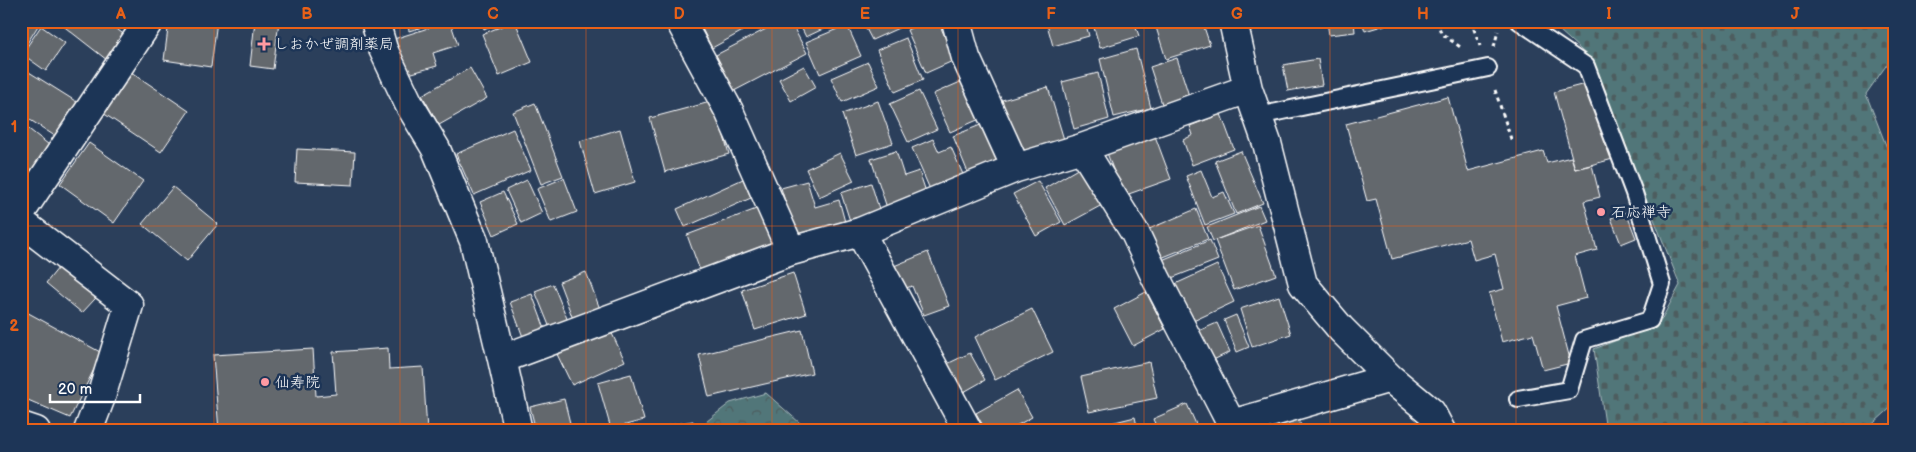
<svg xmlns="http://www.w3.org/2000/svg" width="1916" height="452" font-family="'Balsamiq Sans','Klee One',sans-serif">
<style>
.forest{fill:url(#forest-crowns);stroke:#a8babc}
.cemetery{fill:url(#cemetery-stones);stroke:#a8babc}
.building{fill:#63676d;stroke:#fff}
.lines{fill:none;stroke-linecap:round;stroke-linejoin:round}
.service-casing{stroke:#fff;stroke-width:20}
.minor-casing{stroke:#fff;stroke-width:31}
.path{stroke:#fff;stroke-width:3;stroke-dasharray:4 4;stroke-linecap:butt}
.service{stroke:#1d3557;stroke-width:16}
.minor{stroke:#1d3557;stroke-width:28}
.grid{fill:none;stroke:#e96118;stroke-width:1;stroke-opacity:0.55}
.poi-dot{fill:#ff9aa2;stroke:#1d3557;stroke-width:2}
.labels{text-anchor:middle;stroke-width:5;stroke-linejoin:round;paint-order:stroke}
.poi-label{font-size:15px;fill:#fff;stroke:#1d3557;text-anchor:start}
.neatline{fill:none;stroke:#e96118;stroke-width:2}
.grid-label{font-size:16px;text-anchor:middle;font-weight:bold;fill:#e96118}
</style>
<defs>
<pattern id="forest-crowns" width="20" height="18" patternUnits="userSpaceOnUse" patternTransform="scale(1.25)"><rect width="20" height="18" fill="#517679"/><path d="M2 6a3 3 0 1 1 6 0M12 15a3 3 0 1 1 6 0" fill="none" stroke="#4e5d5e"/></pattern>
<pattern id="cemetery-stones" width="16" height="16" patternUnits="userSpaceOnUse" patternTransform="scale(1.25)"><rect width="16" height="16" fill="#517679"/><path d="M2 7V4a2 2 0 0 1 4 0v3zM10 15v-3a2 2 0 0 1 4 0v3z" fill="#4e5d5e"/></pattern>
</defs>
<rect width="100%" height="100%" fill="#2b3f5b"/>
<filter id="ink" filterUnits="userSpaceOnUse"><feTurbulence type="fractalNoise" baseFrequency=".02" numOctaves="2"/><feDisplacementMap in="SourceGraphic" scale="10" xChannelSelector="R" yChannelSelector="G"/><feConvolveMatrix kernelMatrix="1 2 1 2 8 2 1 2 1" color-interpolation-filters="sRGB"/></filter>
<g filter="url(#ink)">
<path class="forest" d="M766,393L809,431H702V425L730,403Z"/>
<path class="cemetery" d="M1549,21H1895V53L1866,94L1891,158L1890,225L1895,257V404L1865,431H1606L1594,349L1659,324L1680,285L1591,59Z"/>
<path class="building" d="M21,21H41L21,53Z
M57,21H106L126,36L107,60Z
M169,21H217L211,67L164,60Z
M255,21H279L273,69L250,66Z
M407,21H425L426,26L409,31Z
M450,21L458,45L433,53L437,66L405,75L394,39Z
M481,21H501L484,29Z
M515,21L532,62L499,76L482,34Z
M698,21H759V22L712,48Z
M767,21H790L807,53L734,91L716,55L766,29L762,24Z
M798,21H840L806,37Z
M862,21H900L903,26L872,40Z
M926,21H938L955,60L926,73L907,30Z
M965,21H988L968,28Z
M1046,21H1085L1089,36L1053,46Z
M1092,21H1134L1139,36L1100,48Z
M1154,21H1202L1210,45L1166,59Z
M1327,21H1354L1355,32L1329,35Z
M1362,21H1392V23L1365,31Z
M847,25L861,56L820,74L806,42Z
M41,26L65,43L46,71L22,54Z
M906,38L923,80L895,92L877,50Z
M1136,49L1151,108L1114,117L1100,59Z
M1177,58L1190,99L1163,107L1150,67Z
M1318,59L1322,85L1288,91L1283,65Z
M868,62L879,86L842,102L831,78Z
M804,66L816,87L791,101L779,79Z
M21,67L80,104L58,138L21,114Z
M470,68L487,98L439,125L422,95Z
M131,72L189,111L161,152L103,113Z
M1098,73L1109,119L1074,129L1062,82Z
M965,80L982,118L950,132L933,94Z
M1593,82L1613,159L1575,169L1554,92Z
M1048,87L1065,143L1019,156L1002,100Z
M919,91L937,129L908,142L890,104Z
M1448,97L1468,171L1543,151L1547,163L1571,157L1575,169L1592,165L1600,197L1584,201L1597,250L1575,256L1586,298L1556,306L1571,363L1543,370L1533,334L1502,342L1489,293L1504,289L1495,254L1474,260L1468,239L1392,259L1376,199L1367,201L1346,124Z
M714,101L729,154L665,172L650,118Z
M878,101L893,143L856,155L842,114Z
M535,103L563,176L541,184L513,112Z
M1221,114L1234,149L1192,165L1183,140L1193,135L1190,126Z
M21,123L53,148L28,179L21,173Z
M983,124L1001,168L971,180L953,136Z
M513,129L531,170L474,195L456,154Z
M620,129L635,182L595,194L580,141Z
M1155,136L1171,179L1123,196L1107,153Z
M933,139L939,152L951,147L965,179L932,194L912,148Z
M89,143L143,181L114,223L60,184Z
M297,149L355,152L353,185L295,182Z
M896,151L904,176L919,171L927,195L887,208L871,159Z
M1241,151L1263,203L1236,214L1215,161Z
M840,153L854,181L819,197L806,169Z
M1081,167L1102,205L1065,225L1045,188Z
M1201,170L1212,197L1224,192L1234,214L1205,225L1186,176Z
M564,178L577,212L551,222L537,189Z
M743,179L751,198L685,227L677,209Z
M527,180L542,213L521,223L506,190Z
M807,181L815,207L839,200L845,222L796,237L781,188Z
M1038,181L1061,222L1036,236L1013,194Z
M871,183L880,212L850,221L841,193Z
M173,187L218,224L187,261L142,224Z
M503,192L518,224L494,235L480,202Z
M1259,206L1265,220L1213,241L1207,227Z
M759,208L775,248L702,276L687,235Z
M1196,209L1208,239L1161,258L1149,229Z
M1626,212L1636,238L1621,244L1611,218Z
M1258,225L1276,275L1234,290L1215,240Z
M1210,240L1218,260L1169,279L1162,260Z
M928,252L949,306L924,315L912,286L903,289L894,266Z
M67,257L106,287L82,313L46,283Z
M1217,265L1234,302L1189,323L1171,286Z
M586,272L600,309L573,319L559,282Z
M793,273L806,314L755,330L742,290Z
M553,284L568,321L550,328L535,291Z
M1146,292L1165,329L1133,346L1114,309Z
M532,294L545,329L523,337L510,302Z
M1279,296L1291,334L1252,347L1240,309Z
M21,309L102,353L70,418L21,397Z
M1032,309L1053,352L995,380L975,337Z
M1236,315L1249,347L1237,352L1224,320Z
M607,323L625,361L572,385L554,348Z
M1217,323L1230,352L1209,362L1196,332Z
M802,330L812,373L709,397L699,355Z
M388,348L389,369L423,367L427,431H219L213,355L313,349L316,396L336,394L333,352Z
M970,353L985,380L962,393L947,364Z
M1149,362L1157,398L1089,412L1081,377Z
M631,374L644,420L611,429L598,383Z
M1017,390L1032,417L1007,431H986L976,413Z
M564,399L572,431H536L530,407Z
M1187,404L1199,431H1158L1153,419Z
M1135,417L1138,431H1100L1099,426Z
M1298,418L1303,431H1273L1272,429Z
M693,421L695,431H666L665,426Z"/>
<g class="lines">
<defs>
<path id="service" d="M1258,116L1488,68
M1518,399L1569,390L1584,340L1650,320L1662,284L1634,193L1586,66L1519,21"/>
<path id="minor" d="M375,21L383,49L409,104L436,149L474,241L502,359L791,251L860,232L1016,168L1082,148L1248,89
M680,21L729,111L791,251
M956,21L966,58L1016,168
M1233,21L1248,89L1267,143L1303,284L1341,329L1390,378L1431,412L1441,431
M1082,148L1135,233L1156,278L1235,431
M21,212L149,21
M21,222L129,305L101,397L88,431
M860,232L968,431
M502,359L518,431
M1232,424L1390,378
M21,426L36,431"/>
</defs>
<use href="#service" class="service-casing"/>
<use href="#minor" class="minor-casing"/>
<path class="path" d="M1437,21L1441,33L1463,49
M1471,21L1480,46
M1494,47L1498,31
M1495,90L1512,142"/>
<use href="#service" class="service"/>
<use href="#minor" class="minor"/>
</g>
</g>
<path class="grid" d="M214,21V431M400,21V431M586,21V431M772,21V431M958,21V431M1144,21V431M1330,21V431M1516,21V431M1702,21V431M21,226H1895"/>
<g class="poi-dot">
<path d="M261.5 36.5h5v5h5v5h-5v5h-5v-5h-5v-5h5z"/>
<circle cx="1601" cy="212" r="5"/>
<circle cx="265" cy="382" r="5"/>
</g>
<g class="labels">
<g class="poi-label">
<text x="274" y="49">しおかぜ調剤薬局</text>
<text x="1611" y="217">石応禅寺</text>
<text x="275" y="387">仙寿院</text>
</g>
</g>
<rect width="1916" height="452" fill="none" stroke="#1d3557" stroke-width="55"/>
<path d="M50 394v8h90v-8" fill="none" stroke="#ffffff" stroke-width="2.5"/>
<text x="58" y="394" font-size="15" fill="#ffffff" stroke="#1d3557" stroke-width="4" paint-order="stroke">20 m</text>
<rect x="28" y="28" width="1860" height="396" class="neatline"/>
<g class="grid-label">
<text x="121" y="19">A</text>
<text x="307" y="19">B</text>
<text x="493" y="19">C</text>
<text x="679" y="19">D</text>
<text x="865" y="19">E</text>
<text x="1051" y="19">F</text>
<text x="1237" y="19">G</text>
<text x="1423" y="19">H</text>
<text x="1609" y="19">I</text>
<text x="1795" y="19">J</text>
<text x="14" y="132">1</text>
<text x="14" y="331">2</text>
</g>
</svg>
